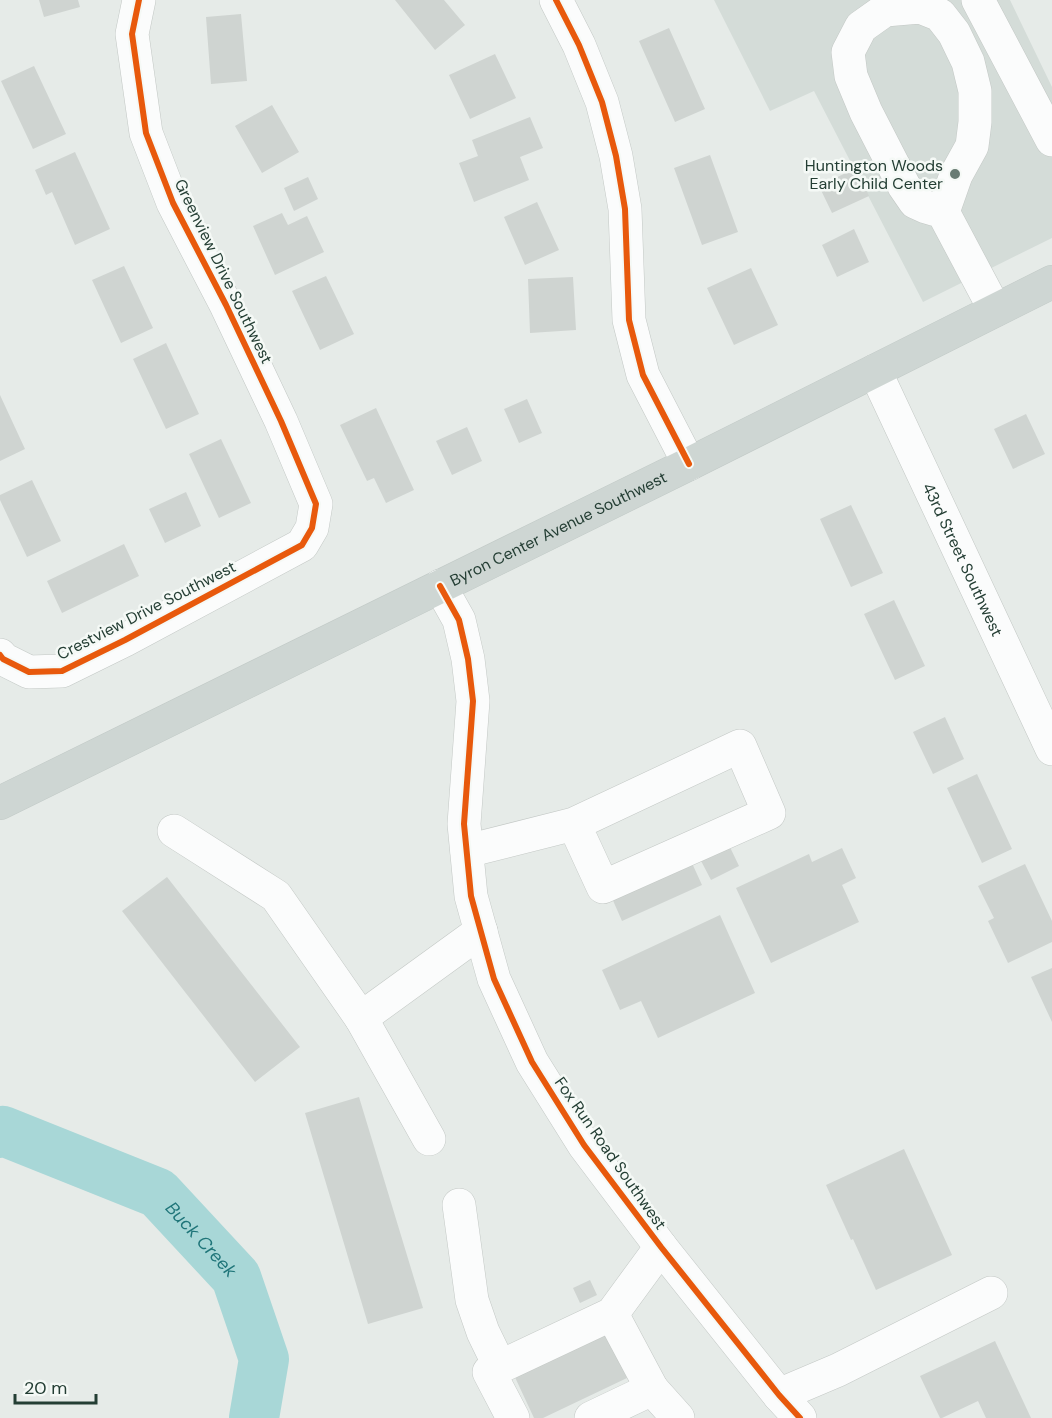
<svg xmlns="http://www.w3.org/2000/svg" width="1052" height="1418" font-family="'DM Sans',sans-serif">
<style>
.built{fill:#d4dcd8}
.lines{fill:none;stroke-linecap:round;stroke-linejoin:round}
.river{stroke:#a8d7d7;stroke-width:50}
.building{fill:#cfd4d1}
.minor-casing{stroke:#c3c8c5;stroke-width:34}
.major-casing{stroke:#c2cac7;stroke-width:34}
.minor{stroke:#fbfcfc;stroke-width:33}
.major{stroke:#ced6d3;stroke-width:33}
.cycleway-casing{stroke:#f5f9f6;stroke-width:10}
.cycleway{stroke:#e8590c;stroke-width:6}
.poi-dot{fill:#687b73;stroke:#f5f9f6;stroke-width:2}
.labels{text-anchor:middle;stroke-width:5;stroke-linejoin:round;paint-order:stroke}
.poi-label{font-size:16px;fill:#243e34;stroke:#f5f9f6;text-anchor:end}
.street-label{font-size:16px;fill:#243e34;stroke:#f5f9f6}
.water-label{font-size:18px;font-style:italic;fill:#1f7579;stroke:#f5f9f6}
</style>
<rect width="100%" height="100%" fill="#e6ebe8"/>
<path class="built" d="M714,0H1010L1052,87V238L923,302L814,91L770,111Z"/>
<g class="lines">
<path class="river" id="s1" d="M0,1133L3,1131L158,1193L236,1277L264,1359L254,1418"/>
</g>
<path class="building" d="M39,0H78L80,7L44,17Z
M395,0H444L465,25L435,50Z
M241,14L247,81L211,84L206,17Z
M669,28L705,109L675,122L639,41Z
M495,54L516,98L470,119L449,75Z
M34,66L66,134L33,149L1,81Z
M272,105L299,152L262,173L235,126Z
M530,117L543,148L520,157L529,180L474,202L459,163L478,156L472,140Z
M75,152L110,229L75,245L52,192L46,195L35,170Z
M710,155L738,232L702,245L674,168Z
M856,168L869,196L832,213L819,186Z
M308,177L318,199L294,211L284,188Z
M537,202L559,250L525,265L504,217Z
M282,213L288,225L307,216L324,252L275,275L253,226Z
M854,229L869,262L837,277L822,245Z
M124,266L153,328L121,343L92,280Z
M751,268L778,325L734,345L707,288Z
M326,276L354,334L320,350L292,291Z
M573,277L576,330L530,333L528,279Z
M166,343L199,414L166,429L133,359Z
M0,395L25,449L0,461Z
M527,399L542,433L519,443L504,409Z
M376,408L414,490L386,503L374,478L367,481L340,425Z
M1026,414L1045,454L1013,469L994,429Z
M467,427L482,461L452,475L436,441Z
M221,439L251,503L219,518L189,454Z
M32,480L61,541L27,557L0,500V495Z
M186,492L201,526L165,543L149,509Z
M851,505L883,573L851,587L820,519Z
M124,544L139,576L62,613L47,581Z
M894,600L925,666L895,680L864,614Z
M945,717L964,759L933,774L913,732Z
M977,774L1012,849L982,863L947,788Z
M728,843L739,866L711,880L699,857Z
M842,848L856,878L842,885L859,922L771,963L736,888L809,854L812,862Z
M691,861L702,885L622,921L611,896Z
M1025,864L1052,921V942L1008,963L988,921L994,918L978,886Z
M167,877L300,1047L255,1082L122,911Z
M720,915L755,993L658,1038L641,1001L620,1010L602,970Z
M1052,968V1022L1031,977Z
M359,1097L423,1308L368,1324L305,1113Z
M904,1149L952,1255L876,1290L853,1239L851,1240L826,1185Z
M590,1280L597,1295L580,1303L573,1288Z
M605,1330L627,1378L543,1418H534L513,1373Z
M995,1341L1031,1418H986L978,1401L942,1418H940L920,1376Z"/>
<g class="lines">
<defs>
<g id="minor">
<path d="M556,0L579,45L602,102L616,156L625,209L629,320L643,375L689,464"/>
<path d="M978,0L1052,140"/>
<path d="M943,212L956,175L972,146L975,122V91L968,62L954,33L940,15L920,7L885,10L861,27L848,52L851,76L866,112L904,186L915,202L926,207L943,212L995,310"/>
<path id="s2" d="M875,371L1052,749"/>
<path d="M440,586L459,620L468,659L473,701L464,824L471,896L494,979L532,1062L584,1145L661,1247L779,1395L800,1418"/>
<path d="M0,655L3,659L29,672L62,671L125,640L302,545L312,528L316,504L281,421L226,305L173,203L146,133L132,34L139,0"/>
<path d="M174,831L276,896L361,1018L481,931"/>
<path d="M467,851L574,824L740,746L769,813L603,887L574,824"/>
<path d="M361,1018L429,1139"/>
<path d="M459,1205L472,1300L483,1332L500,1367"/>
<path d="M652,1389L678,1418"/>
<path d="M779,1395L838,1370L991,1293"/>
<path d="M513,1418L489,1372L612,1314L661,1247"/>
<path d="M591,1418L652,1389L612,1314"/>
</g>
<g id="major">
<path id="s3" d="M0,803L689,464L1052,282"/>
</g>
</defs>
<use href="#minor" class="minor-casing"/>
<use href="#major" class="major-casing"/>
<use href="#minor" class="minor"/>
<use href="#major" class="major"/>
<defs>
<path id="cycleway" d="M556,0L579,45L602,102L616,156L625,209L629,320L643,375L689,464
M440,586L459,620L468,659L473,701L464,824L471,896L494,979L532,1062L584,1145L661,1247L779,1395L800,1418
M0,655L3,659L29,672L62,671L125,640L302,545L312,528L316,504L281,421L226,305L173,203L146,133L132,34L139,0"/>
</defs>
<use href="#cycleway" class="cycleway-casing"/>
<use href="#cycleway" class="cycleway"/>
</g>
<circle class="poi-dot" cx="955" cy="174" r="6"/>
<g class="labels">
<g class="poi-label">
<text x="943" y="171">Huntington Woods<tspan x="943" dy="18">Early Child Center</tspan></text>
</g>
<g class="street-label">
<text transform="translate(224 271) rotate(64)" y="6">Greenview Drive Southwest</text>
<text dy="6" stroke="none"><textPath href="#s3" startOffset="622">Byron Center Avenue Southwest</textPath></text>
<text dy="6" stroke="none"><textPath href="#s2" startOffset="208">43rd Street Southwest</textPath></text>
<text transform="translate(146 610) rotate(-27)" y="6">Crestview Drive Southwest</text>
<text transform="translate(611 1153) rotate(55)" y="6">Fox Run Road Southwest</text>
</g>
<g class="water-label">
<text dy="6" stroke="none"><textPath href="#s1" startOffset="234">Buck Creek</textPath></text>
</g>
</g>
<path d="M15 1394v9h81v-9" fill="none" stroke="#243e34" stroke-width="3"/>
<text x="24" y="1394" font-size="18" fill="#243e34" stroke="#f5f9f6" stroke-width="4.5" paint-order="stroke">20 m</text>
</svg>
